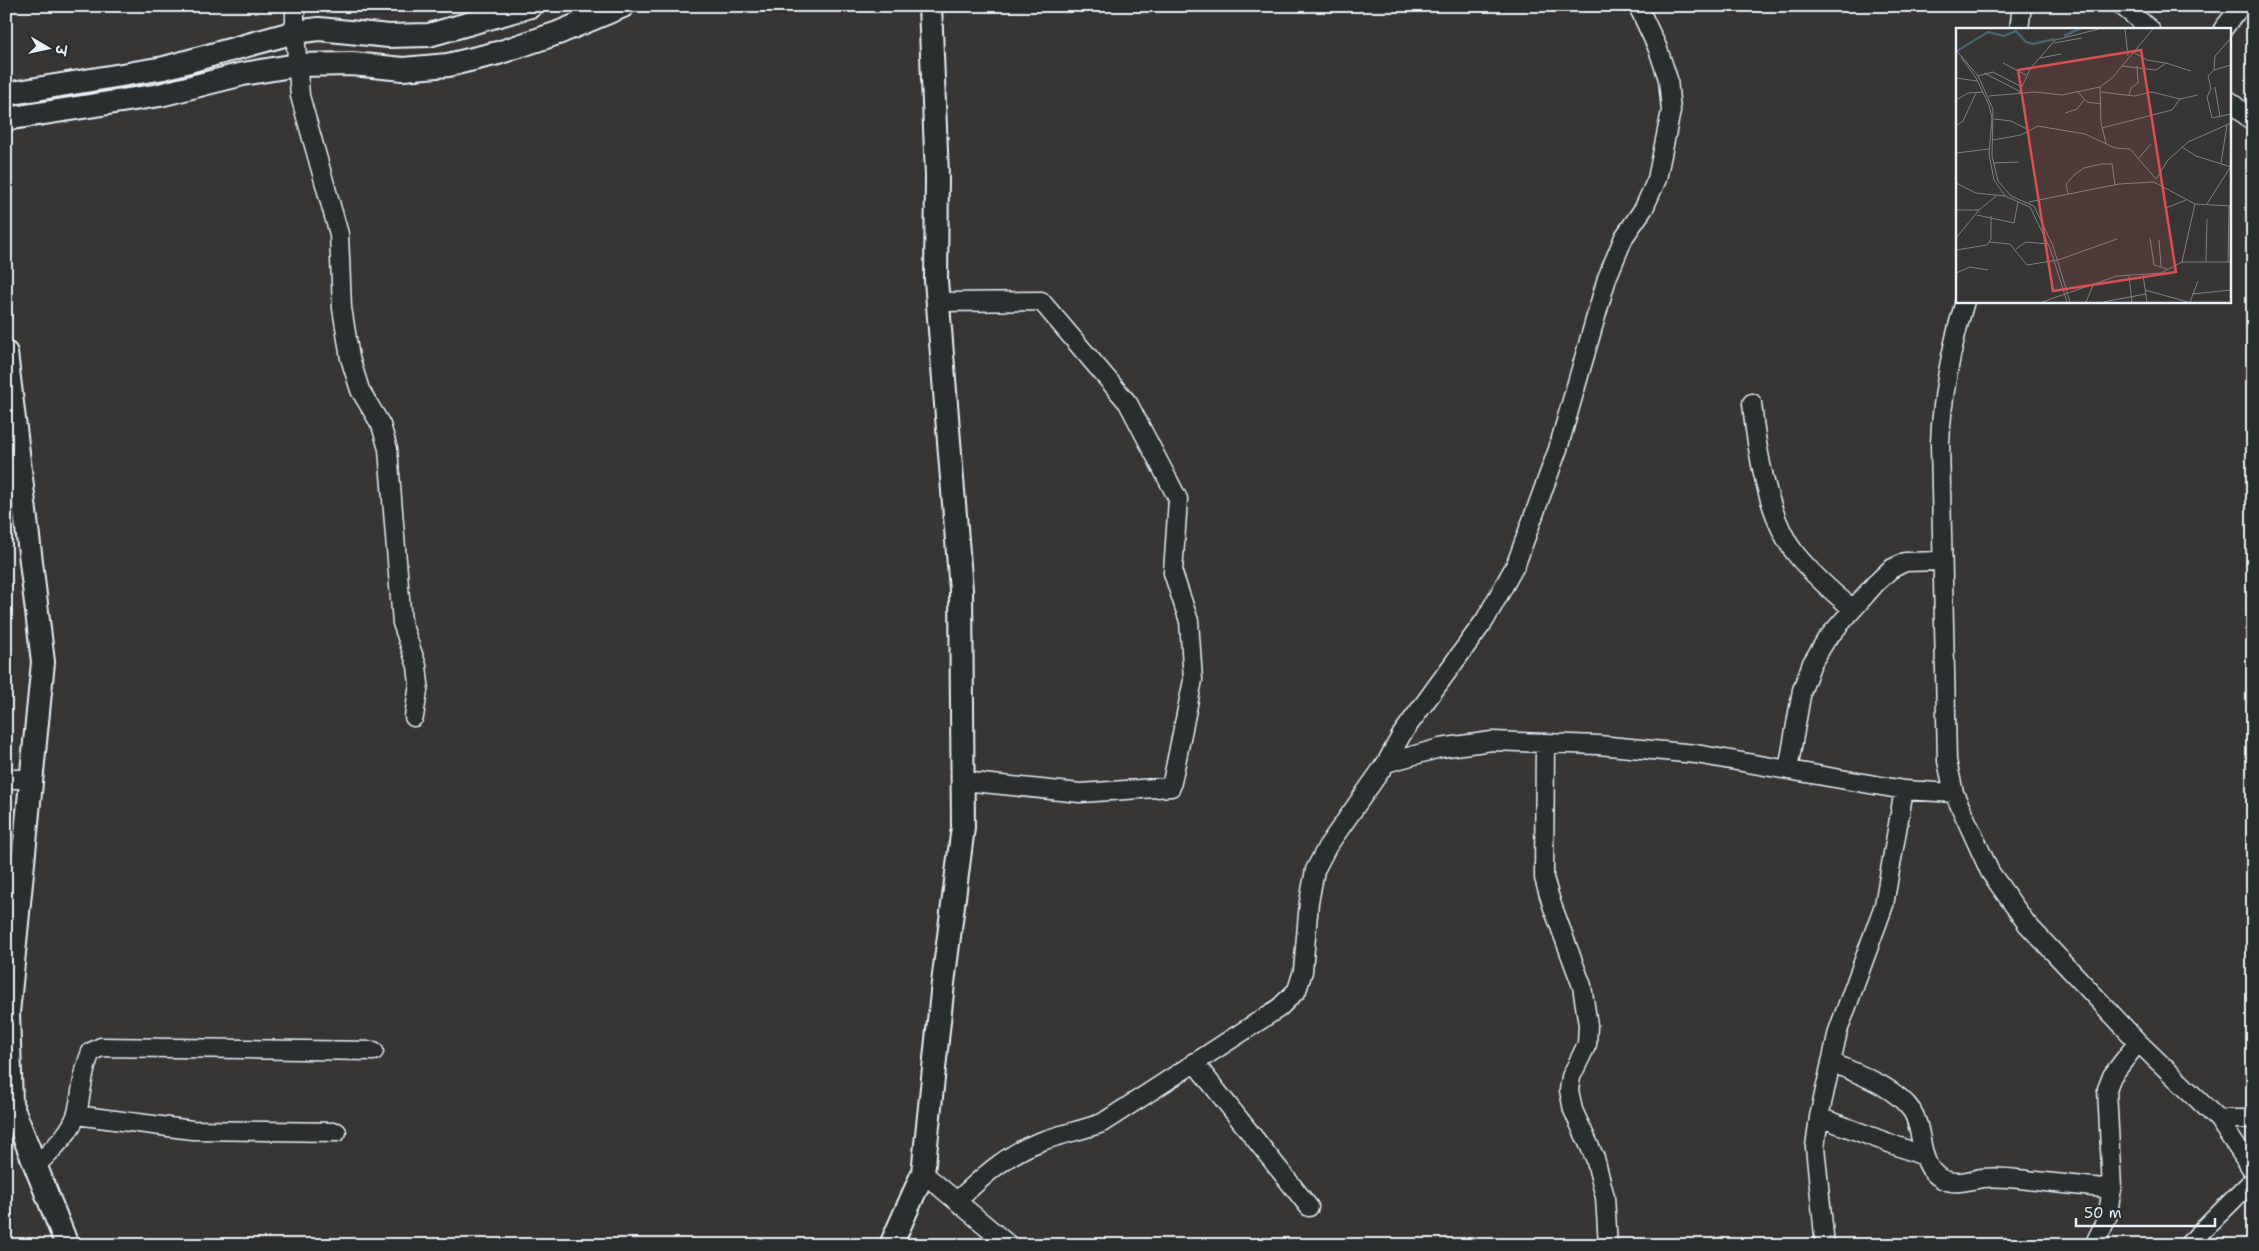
<svg xmlns="http://www.w3.org/2000/svg" width="2259" height="1251" font-family="'Shantell Sans','Playpen Sans Deva',sans-serif">
<style>
.lines{fill:none;stroke-linecap:round;stroke-linejoin:round}
.minor-casing{stroke:#e8f1f8;stroke-width:21}
.tertiary-casing{stroke:#e8f1f8;stroke-width:26}
.minor{stroke:#2a2d2e;stroke-width:18}
.tertiary{stroke:#2a2d2e;stroke-width:22}
.inset-river{fill:none;stroke:#47636b;stroke-width:2.5}
.inset-road{fill:none;stroke:#7e8183;stroke-width:1}
.view{fill:#da5052;fill-opacity:0.15;stroke:#da5052;stroke-width:2.5}
.inset-edge{fill:none;stroke:#e8f1f8;stroke-width:2.5}
</style>
<rect width="100%" height="100%" fill="#373635"/>
<filter id="ink" filterUnits="userSpaceOnUse"><feTurbulence type="fractalNoise" baseFrequency=".02" numOctaves="2"/><feDisplacementMap in="SourceGraphic" scale="10" xChannelSelector="R" yChannelSelector="G"/><feConvolveMatrix kernelMatrix="1 2 1 2 8 2 1 2 1" color-interpolation-filters="sRGB"/></filter>
<g filter="url(#ink)">
<g class="lines">
<defs>
<path id="minor" d="M295,6V32L300,96L339,234L342,308L350,358L360,390L381,425L388,449L402,623L417,666L419,684L414,717
M2122,6L2150,29
M2019,29L2022,6
M2223,29L2241,6
M2230,101L2253,122
M1965,301C1951,348 1942,394 1940,443L1947,761L1954,793L1990,872L2027,924L2138,1042L2218,1119L2253,1171
M938,302L1041,301L1128,403L1178,499L1173,573L1189,621L1193,680L1171,787L1080,793L963,781
M1752,403C1756,447 1768,518 1795,553C1812,574 1832,592 1853,609
M1545,743L1544,878L1552,905L1582,986L1588,1025L1587,1044L1571,1077L1569,1090L1573,1110L1595,1158L1605,1197L1608,1245
M1386,763L1440,748L1492,741L1598,745L1696,754L1904,790L1954,793
M1788,770L1802,690L1812,663L1826,640L1876,583L1891,569L1905,562L1942,561
M6,779H32
M1194,1062L1309,1207
M1831,1062C1857,1074 1895,1086 1912,1111C1925,1131 1917,1166 1942,1179C1957,1186 1968,1180 1983,1178C2000,1176 2018,1179 2036,1181C2061,1184 2087,1186 2112,1189
M76,1115L192,1130L337,1132
M1819,1117L1924,1156
M2218,1119H2253
M36,1166C50,1151 71,1134 77,1113C82,1092 82,1072 91,1052L101,1047L374,1051
M923,1173L1009,1245
M957,1201C982,1177 1009,1152 1042,1141C1062,1134 1082,1130 1102,1123L1279,1008L1297,990L1303,971L1309,902L1315,870L1327,847L1386,763L1402,734L1485,620L1516,564L1558,449L1607,278L1624,237L1644,208L1657,179L1671,111L1668,79L1658,49L1638,6
M1825,1245L1815,1147L1819,1117L1838,1031L1884,905L1904,790
M2094,1245L2107,1218L2112,1189L2107,1089L2112,1076L2138,1042
M2188,1245L2253,1180"/>
<path id="tertiary" d="M6,94L164,68L295,32L319,29L389,36L429,35L531,6
M6,119L160,95L243,74L297,65L352,64L403,69L448,65L498,53L558,33L623,6
M6,353L43,662L8,1013L11,1104L67,1245
M891,1245L923,1173L943,983L963,827L961,590L936,280L937,176L930,6"/>
</defs>
<use href="#minor" class="minor-casing"/>
<use href="#tertiary" class="tertiary-casing"/>
<use href="#minor" class="minor"/>
<use href="#tertiary" class="tertiary"/>
</g>
</g>
<g transform="translate(1956 28)">
<rect width="275" height="275" fill="#373635"/>
<path class="inset-river" d="M108,8L123,1M1,23L32,4L48,8L60,3L70,14L77,16L99,11"/>
<path class="inset-road" d="M169,1L172,28M98,15L126,10M0,22L22,48L37,81L36,128L42,153L55,168L78,178L97,218L114,274M177,24L191,32L209,35M5,29L20,50L33,77L36,90L33,126L38,152L49,168L74,179L94,220L111,274M84,30L105,26M47,35L70,47M275,37L258,42L252,48L255,61L251,69L256,90L275,86M166,38L200,42L210,35L235,43M258,42L259,28L275,10M28,45L63,63M22,48L37,44L64,58M0,50L21,53M144,59L145,95L150,115M259,59L264,89M122,64L131,74L145,76M145,64L178,68L196,64L224,71L242,67M63,65L74,41L99,12L143,1M173,67L175,60L182,55L181,38M33,68L79,64L106,67L144,59L156,50L197,1M0,72L12,65L27,64M109,85L121,81L128,72M38,91L55,93L73,102M0,98L7,93L20,65M146,100L216,82L224,71M37,112L65,107L82,98L129,106L159,120L174,121L200,151M226,119L240,128L275,139M0,125L33,121M183,130L195,116M37,135L63,134M265,135L271,97M200,151L212,132L232,114L275,95M0,155L20,165L49,168M112,166L110,156L119,146L128,140L145,136H156L159,157M73,174L163,156L198,154L239,176L275,178M251,176L275,138M210,180L230,172M0,182H23L40,168M21,187L58,195L62,174M0,210L23,182M194,210L198,237L211,241M203,212L205,238M33,214L54,216L71,237L102,232L161,211M60,221L70,214L92,216M0,222L31,217L35,211V188M250,233L251,191M226,234L239,176M272,234L273,178M0,245L14,239L32,242M187,247L191,274M173,248L176,274M189,262L232,274M236,266L275,262M86,274L161,248L205,245L226,234H275M130,274L138,255M147,274L190,266M234,274L242,253"/>
<path class="view" d="M185,22L220,244L97,263L62,42Z"/>
<rect width="275" height="275" class="inset-edge"/>
</g>
<rect width="2259" height="1251" fill="none" stroke="#2a2d2e" stroke-width="25"/>
<rect x="12" y="12" width="2234" height="1226" fill="none" stroke="#e8f1f8" stroke-width="2" filter="url(#ink)"/>
<g transform="translate(48 48) rotate(99)" stroke="#2a2d2e" stroke-width="4" paint-order="stroke">
<path d="M0-4L9 19L0 12L-9 19Z" fill="#e8f1f8"/>
<text y="-8" font-size="14" font-weight="bold" text-anchor="middle" fill="#e8f1f8">उ</text>
</g>
<path d="M2076 1218v8h139v-8" fill="none" stroke="#e8f1f8" stroke-width="2.5"/>
<text x="2084" y="1218" font-size="15" fill="#e8f1f8" stroke="#2a2d2e" stroke-width="4" paint-order="stroke">50 m</text>
</svg>
